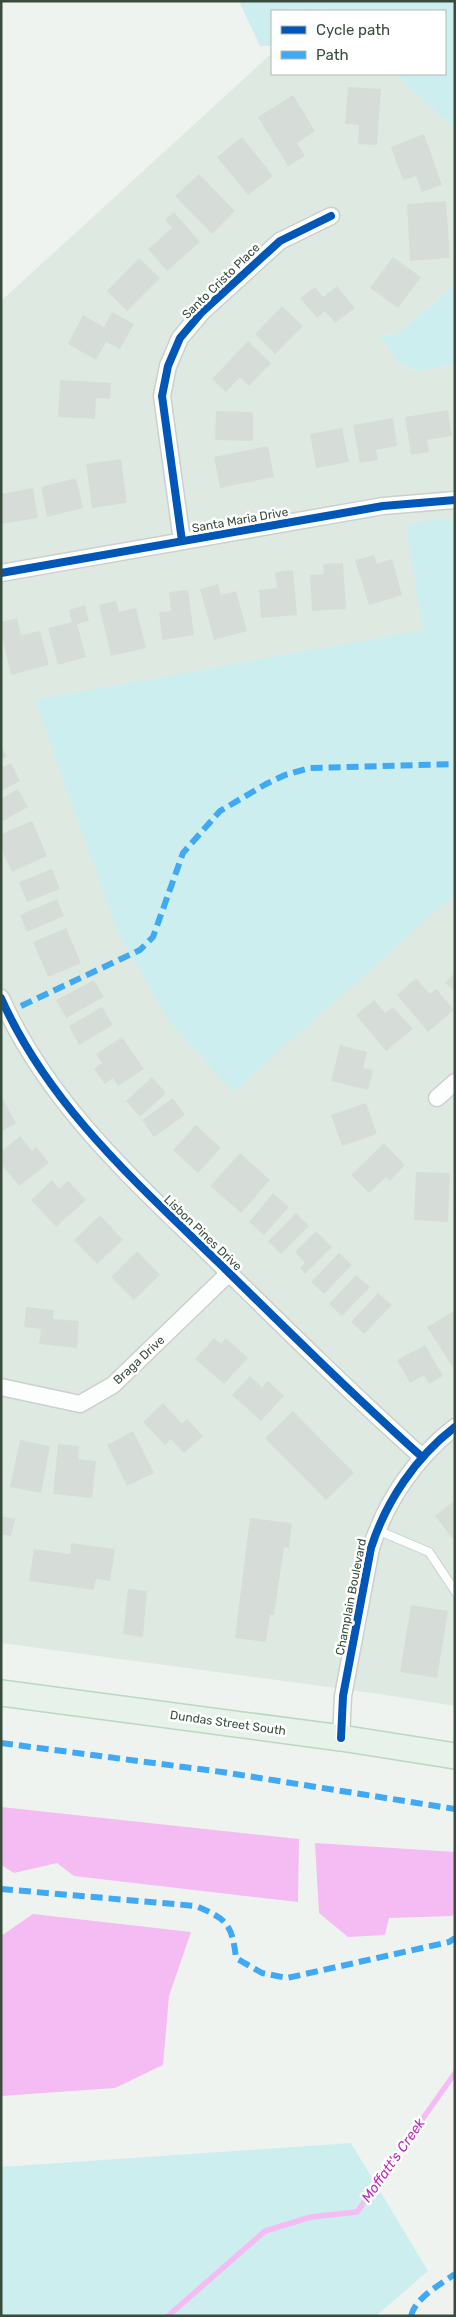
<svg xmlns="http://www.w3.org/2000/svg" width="456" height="2317" font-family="Rubik,sans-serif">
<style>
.residential{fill:#deeae1}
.green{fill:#cdeeee}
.water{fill:#f4bcf3}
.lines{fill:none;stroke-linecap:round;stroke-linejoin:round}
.stream{stroke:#f4bcf3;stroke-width:5.5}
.building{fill:#d6ddd8}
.service-casing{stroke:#cad0cc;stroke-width:10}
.minor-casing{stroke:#cad0cc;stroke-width:19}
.primary-casing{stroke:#bad7c3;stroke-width:28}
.service{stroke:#fcfdfd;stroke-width:8}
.minor{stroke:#fcfdfd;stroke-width:16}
.primary{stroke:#e6f2ea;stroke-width:25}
.quiet{stroke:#3fa9f5;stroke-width:6;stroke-dasharray:12 6;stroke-linecap:butt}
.cycleway-casing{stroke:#fff;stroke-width:11}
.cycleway{stroke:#0057b8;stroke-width:8}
.labels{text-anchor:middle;stroke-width:5;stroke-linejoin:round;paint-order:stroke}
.street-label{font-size:12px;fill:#384c3c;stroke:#fff}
.water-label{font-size:14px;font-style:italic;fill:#c028bc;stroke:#fff}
</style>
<rect width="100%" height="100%" fill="#eef3f0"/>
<path class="residential" d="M272,53V74H394L455,128V285L394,336L380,335L400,364L416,371L455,364V1706L373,1693L1,1643V301Z"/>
<path class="green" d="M239,1H455V128L394,74H445V11H272V46H260Z
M455,285V364L417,371L400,364L379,335L394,336Z
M440,519L455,521V894L233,1092L169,1021L118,933L35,700L423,630L406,525Z
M351,2143L428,2271L376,2316H1V2167Z"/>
<path class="water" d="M1,1807L299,1839L298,1902L74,1876L57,1863L14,1873L1,1865Z
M315,1843L455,1852V1913L452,1916L389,1918L385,1935L348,1937L319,1913Z
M33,1914L191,1932L169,1996L163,2065L115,2088L1,2096V1936Z"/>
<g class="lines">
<path class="stream" d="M168,2316L265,2231L311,2217L357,2212L455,2073"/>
</g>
<path class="building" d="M348,87L381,89L377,145L358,144L359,125L345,124Z
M293,95L315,131L297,143L305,156L288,166L258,117Z
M424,134L442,185L422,192L416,176L403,180L391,147Z
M242,137L273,176L248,195L217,157Z
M199,174L235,211L212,234L175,196Z
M446,201L450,258L410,261L407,204Z
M174,212L200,242L167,271L148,249L172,228L165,220Z
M393,257L421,277L398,308L370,288Z
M139,258L160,278L127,311L107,291Z
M337,286L355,308L335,323L325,311L317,318L300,298L315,287L323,297Z
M282,306L303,326L275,354L255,334Z
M112,312L134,324L120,349L106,342L96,360L68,344L83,315L104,327Z
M248,341L271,363L249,386L240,377L226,392L212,379Z
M60,380L111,383L110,399L96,398L95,419L58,417Z
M448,410L452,436L427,440L429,452L411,455L405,417Z
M216,411L253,412V441L215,440Z
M393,418L397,446L376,450L378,460L360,463L353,425Z
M342,428L349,462L316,468L310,434Z
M268,446L274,477L220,488L214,457Z
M121,459L127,503L92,508L86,464Z
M76,478L83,508L47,517L41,487Z
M33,488L38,518L1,524V494Z
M374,555L377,564L392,559L402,595L369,605L355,560Z
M343,563L346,609L312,611L310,575L324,574L323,564Z
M293,570L297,615L261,618L259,590L277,588L275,572Z
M218,584L221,595L236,591L247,631L214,640L200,589Z
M188,590L194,635L162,640L159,612L171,611L169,592Z
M116,601L119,612L136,608L146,648L111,656L99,605Z
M85,605L89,621L77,624L86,657L58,665L48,628L72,622L69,610Z
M17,618L21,635L40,631L49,665L11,675L1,633V622Z
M1,746L7,756L1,760Z
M11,763L20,781L1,791V768Z
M18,789L28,807L1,822V799Z
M32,821L47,856L12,872L1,849V834Z
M52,869L60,889L27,902L19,882Z
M57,899L64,916L27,932L20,915Z
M66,928L81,963L48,977L33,942Z
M455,972V991L445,983Z
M416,978L430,994L436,989L454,1010L428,1032L397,995Z
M94,980L104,997L66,1018L56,1000Z
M374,1000L385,1013L393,1007L413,1029L386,1051L356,1015Z
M102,1007L113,1025L79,1045L69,1026Z
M122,1037L144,1069L118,1086L113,1078L105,1084L94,1069L102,1063L96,1054Z
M340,1045L367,1052L363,1068L373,1070L368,1090L331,1081Z
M152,1077L166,1093L140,1117L126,1101Z
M1,1096L16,1123L1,1132Z
M173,1098L185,1115L154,1137L142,1120Z
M366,1103L377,1134L342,1146L331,1115Z
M196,1125L221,1148L198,1173L173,1150Z
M20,1136L32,1151L36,1147L49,1163L19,1186L1,1164V1152Z
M384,1143L405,1165L390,1181L386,1177L369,1193L351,1175Z
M240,1153L270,1180L241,1213L210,1186Z
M416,1172L450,1173L448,1222L414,1220Z
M52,1180L59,1189L68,1181L86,1200L56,1227L31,1200Z
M273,1193L289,1207L264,1235L249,1222Z
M296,1213L309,1226L281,1254L268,1241Z
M100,1215L123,1240L97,1264L74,1240Z
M316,1231L332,1247L305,1274L300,1268L305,1263L295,1252Z
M137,1251L160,1275L134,1300L111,1277Z
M339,1253L352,1265L324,1294L311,1282Z
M356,1275L370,1287L342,1316L329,1304Z
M378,1293L392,1305L364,1334L351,1322Z
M26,1307L54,1310L53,1319L79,1321L77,1348L39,1344L41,1329L24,1327Z
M454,1311L455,1312V1371L427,1327Z
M214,1338L221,1344L226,1338L248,1358L224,1384L195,1359Z
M425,1345L443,1376L429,1384L424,1375L410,1383L397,1360Z
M250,1376L262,1387L268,1381L284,1396L261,1421L232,1395Z
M163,1403L182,1424L187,1419L203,1436L184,1453L171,1439L165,1445L143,1422Z
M293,1411L354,1473L326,1500L265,1438Z
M133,1431L154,1473L127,1486L107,1445Z
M20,1440L50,1446L41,1493L10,1487Z
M58,1444L79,1446L78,1459L96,1461L92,1498L53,1494Z
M455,1500V1542L435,1516Z
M1,1516L15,1519L11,1536L1,1534Z
M250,1518L292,1523L289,1548L284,1547L274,1615H270L266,1642L235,1638Z
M71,1543L115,1549L110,1581L96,1579L94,1590L29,1581L34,1549L70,1554Z
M128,1589L147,1591L143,1637L123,1634Z
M411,1605L448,1611L437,1678L400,1672Z"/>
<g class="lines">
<defs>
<path id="service" d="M377,1530L429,1552L455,1591"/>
<path id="minor" d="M182,541L162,396L168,366L180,338L202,312L280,241L331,216
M1,573L383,506L455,500
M1,998C49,1106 137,1183 220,1264C286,1329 353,1395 422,1457
M437,1098L455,1082
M1,1387L80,1404L113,1385L229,1273
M341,1738L343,1696L371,1548C386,1501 416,1457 455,1427"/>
<path id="primary" d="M1,1693L341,1738L455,1756"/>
</defs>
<use href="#service" class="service-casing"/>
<use href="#minor" class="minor-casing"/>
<use href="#primary" class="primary-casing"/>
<use href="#service" class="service"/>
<use href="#minor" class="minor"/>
<use href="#primary" class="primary"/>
<path class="quiet" d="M21,1006L140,950L153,937L183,853L220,811L266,784L285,775L310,768L455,764
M1,1743L222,1772L455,1809
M1,1889L196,1906C227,1919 232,1924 236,1958L262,1973L287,1978L449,1942L455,1938
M411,2316C415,2298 441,2284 455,2274"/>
<defs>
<path id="cycleway" d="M182,541L162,396L168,366L180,338L202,312L280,241L331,216
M1,573L383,506L455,500
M1,998C49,1106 137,1183 220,1264C286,1329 353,1395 422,1457
M341,1738L343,1696L371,1548C386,1501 416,1457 455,1427"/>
</defs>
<use href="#cycleway" class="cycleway-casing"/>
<use href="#cycleway" class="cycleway"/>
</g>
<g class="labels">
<g class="street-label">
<text transform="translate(221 281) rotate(-44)" y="4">Santo Cristo Place</text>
<text transform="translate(240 520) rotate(-10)" y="4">Santa Maria Drive</text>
<text transform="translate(203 1233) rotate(44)" y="4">Lisbon Pines Drive</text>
<text transform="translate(139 1360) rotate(-43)" y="4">Braga Drive</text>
<text transform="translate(351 1597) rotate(-79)" y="4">Champlain Boulevard</text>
<text transform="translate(228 1723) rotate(8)" y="4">Dundas Street South</text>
</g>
<g class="water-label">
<text transform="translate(393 2160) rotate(-55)" y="5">Moffatt's Creek</text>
</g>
</g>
<rect width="456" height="2317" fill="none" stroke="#384c3c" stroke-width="5"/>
<rect x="271" y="10" width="175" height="65" fill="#ffffff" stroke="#afb7b1"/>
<rect x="281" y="26" width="25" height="8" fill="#0057b8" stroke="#afb7b1"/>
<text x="316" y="35" font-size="15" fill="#384c3c">Cycle path</text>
<rect x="281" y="51" width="25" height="8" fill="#3fa9f5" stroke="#afb7b1"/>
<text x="316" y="60" font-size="15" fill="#384c3c">Path</text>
</svg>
